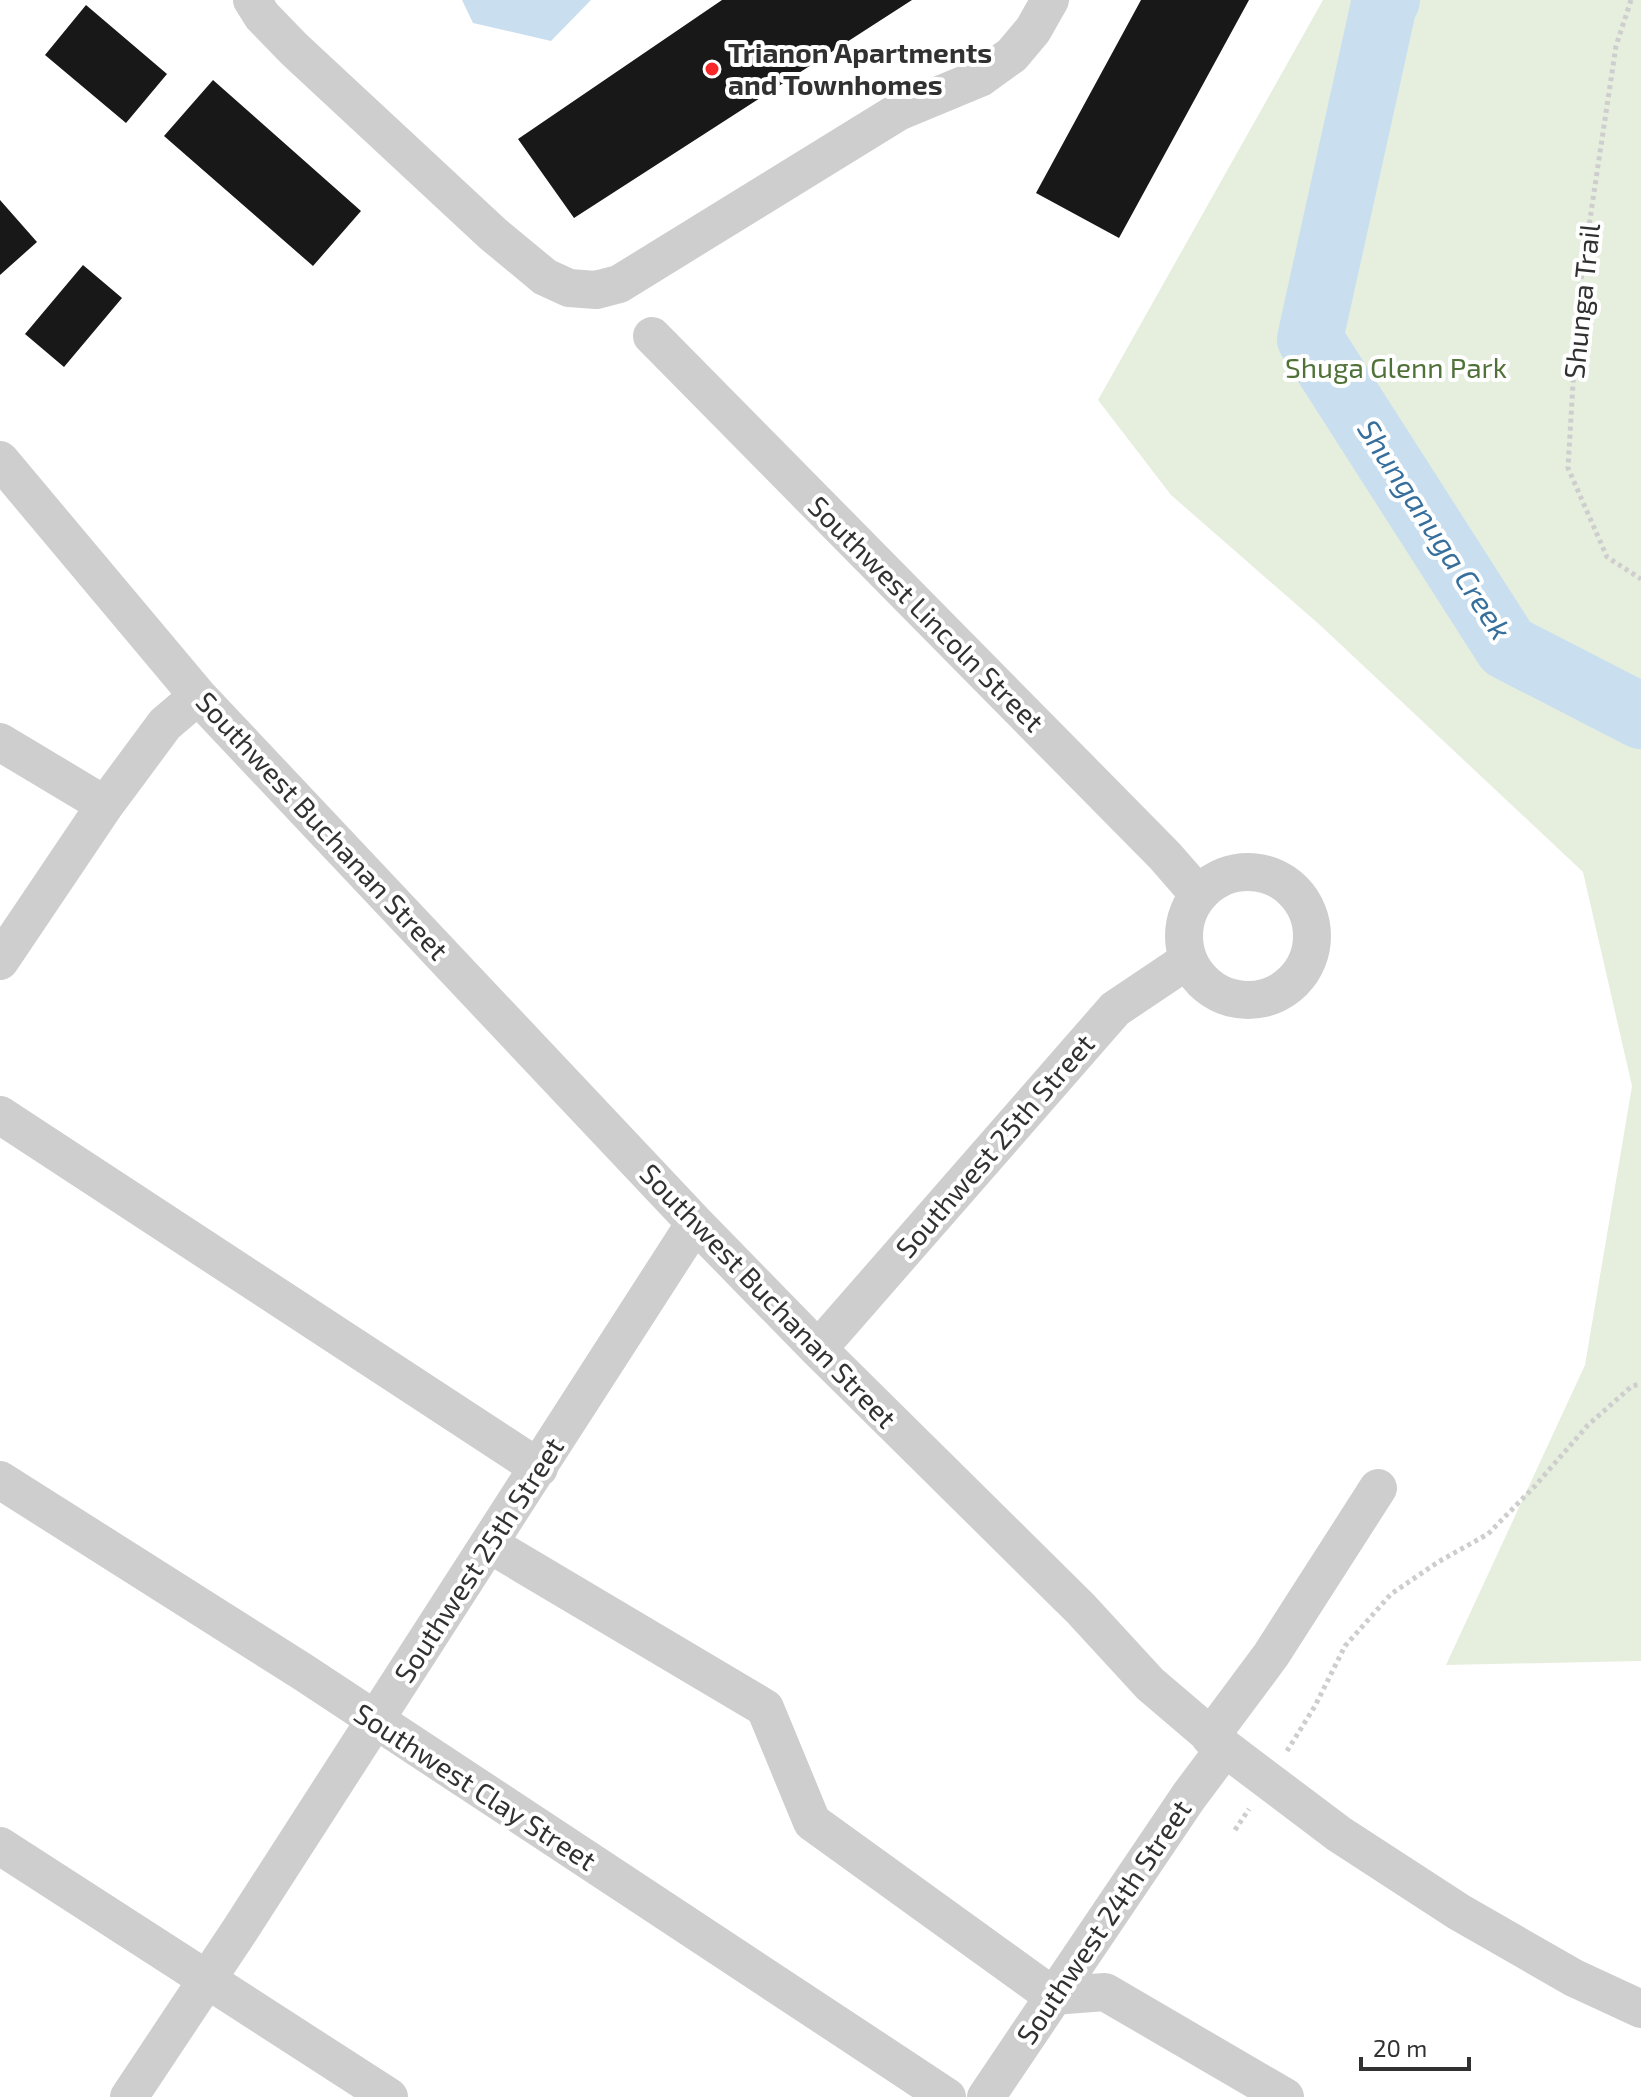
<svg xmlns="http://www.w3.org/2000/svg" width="1641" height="2097" font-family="'Exo 2',sans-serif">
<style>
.green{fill:#e6efde}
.water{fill:#c9dff0}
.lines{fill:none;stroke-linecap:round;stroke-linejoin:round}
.river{stroke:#c9dff0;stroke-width:66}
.building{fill:#181818}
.path{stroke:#cecece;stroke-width:5;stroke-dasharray:4 4;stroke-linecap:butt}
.minor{stroke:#cecece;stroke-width:38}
.poi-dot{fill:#f62629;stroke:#fff;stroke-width:3}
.labels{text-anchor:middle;stroke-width:8;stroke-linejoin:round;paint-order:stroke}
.poi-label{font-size:28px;font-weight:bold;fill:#313131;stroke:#fff;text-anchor:start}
.street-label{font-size:28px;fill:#313131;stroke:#fff}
.park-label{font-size:28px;fill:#507239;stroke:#fff}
.water-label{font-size:30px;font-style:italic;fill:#366f9c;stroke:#fff}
</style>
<rect width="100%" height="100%" fill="#fff"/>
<path class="green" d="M1323,0H1641V1661L1446,1665L1585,1365L1632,1086L1583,872L1321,626L1171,495L1098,400Z"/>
<path class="water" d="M462,0H591L551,41L473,23Z"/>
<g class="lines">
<path class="river" d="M1387,0L1384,4L1310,339L1507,647L1641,716"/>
</g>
<path class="building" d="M722,0H912L574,218L518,139Z
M1141,0H1249L1119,238L1036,193Z
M86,5L167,74L126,123L45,55Z
M213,80L361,211L313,266L164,136Z
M0,200L37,242L0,275Z
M83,265L122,298L64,367L25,334Z"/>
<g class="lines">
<path class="path" d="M1631,0L1616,46L1578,299L1568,468L1607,557L1641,579
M1287,1751L1315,1706L1345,1646L1391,1594L1438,1562L1488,1534L1534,1487L1588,1425L1632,1386L1641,1384
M1235,1830L1249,1809"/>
<path class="minor" d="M252,0L262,16L294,49L493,234L545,277L569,288L596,290L619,284L898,112L980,78L1012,55L1033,30L1050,0
M652,336L1165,856L1199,895
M0,460L198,696L695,1223L818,1349L1081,1609L1150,1684L1225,1748L1339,1834L1459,1912L1574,1978L1641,2009
M0,742L105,805
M1184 936a64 64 0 1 1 128 0a64 64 0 1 1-128 0Z
M0,961L105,805L165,724L198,696
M0,1115L539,1468
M818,1349L1115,1009L1188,960
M0,1480L303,1672L947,2097
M489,1544L765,1708L812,1822L1053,1996L1105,1992L1285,2097
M1210,1737L1271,1655L1378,1488
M0,1846L389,2097
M129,2097L240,1930L695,1223
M986,2097L1189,1796L1225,1748"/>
</g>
<circle class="poi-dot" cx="712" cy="69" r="8"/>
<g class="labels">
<g class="poi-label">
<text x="728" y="63">Trianon Apartments<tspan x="728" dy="32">and Townhomes</tspan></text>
</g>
<g class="street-label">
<text transform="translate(1582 301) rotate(-84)" y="10">Shunga Trail</text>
<text transform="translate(926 614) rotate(45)" y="10">Southwest Lincoln Street</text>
<text transform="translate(322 826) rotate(47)" y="10">Southwest Buchanan Street</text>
<text transform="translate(995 1146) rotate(-49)" y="10">Southwest 25th Street</text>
<text transform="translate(768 1296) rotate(46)" y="10">Southwest Buchanan Street</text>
<text transform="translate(479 1560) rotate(-57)" y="10">Southwest 25th Street</text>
<text transform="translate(475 1787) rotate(33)" y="10">Southwest Clay Street</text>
<text transform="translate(1104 1922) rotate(-56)" y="10">Southwest 24th Street</text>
</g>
<g class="park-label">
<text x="1396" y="378">Shuga Glenn Park</text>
</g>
<g class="water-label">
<text transform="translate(1434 530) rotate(57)" y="10">Shunganuga Creek</text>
</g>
</g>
<path d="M1361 2057v12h108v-12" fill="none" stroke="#313131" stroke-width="4"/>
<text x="1373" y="2057" font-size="24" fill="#313131" stroke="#ffffff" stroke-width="6" paint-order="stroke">20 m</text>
</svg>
